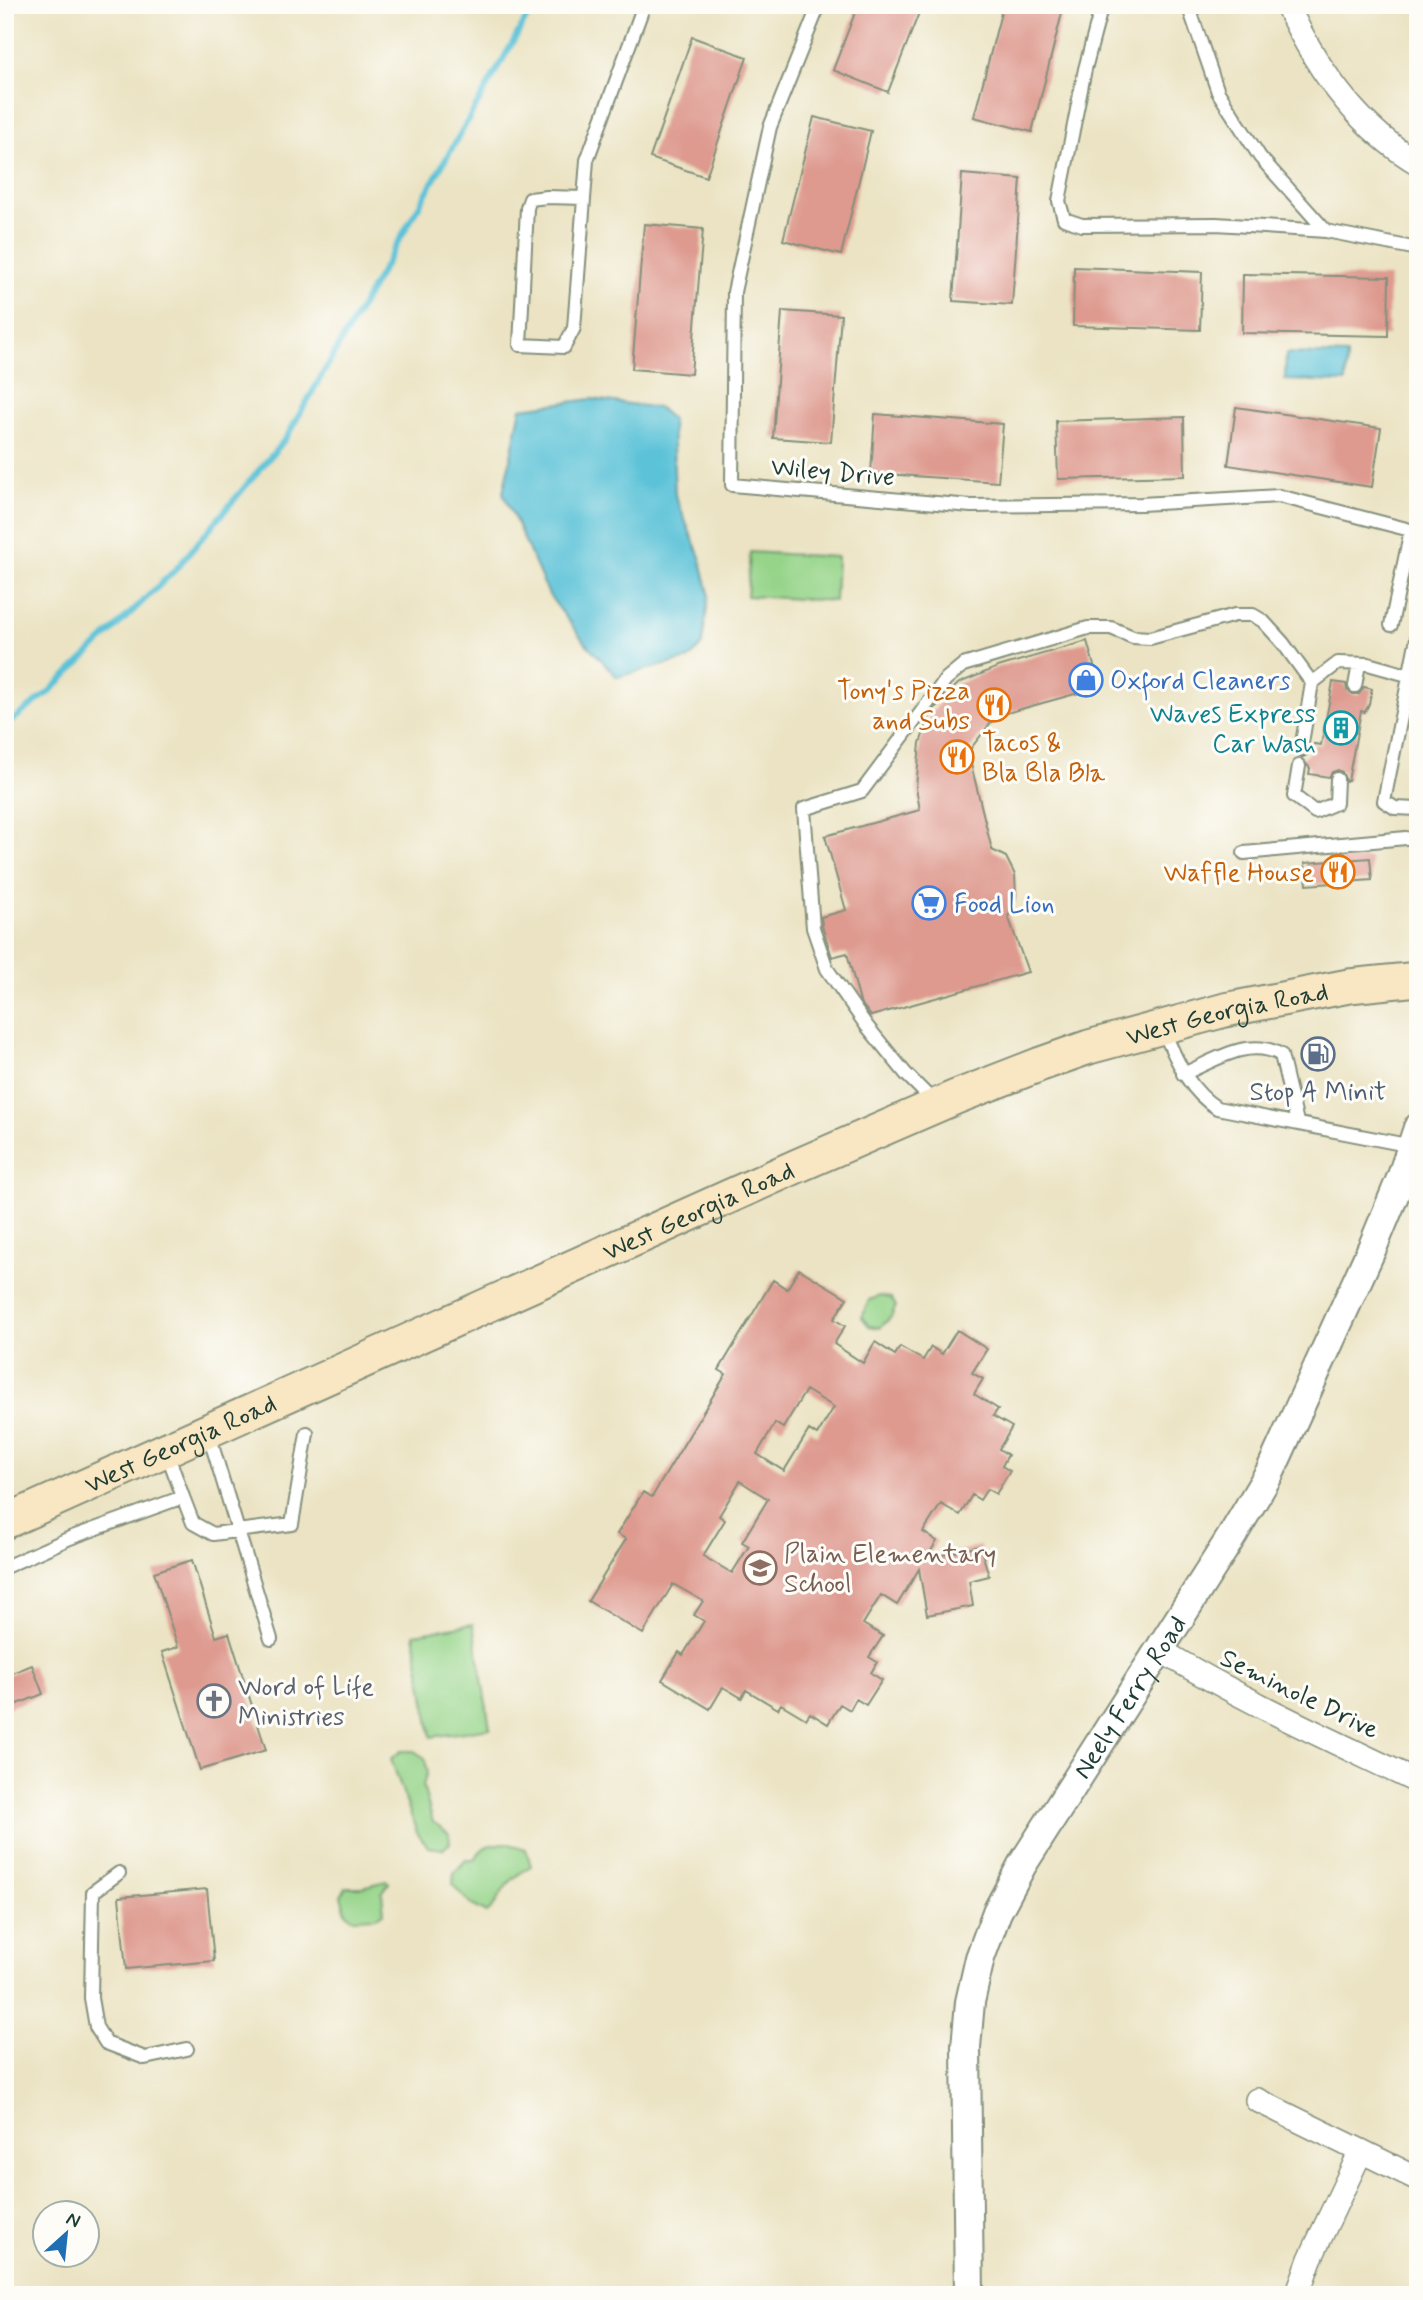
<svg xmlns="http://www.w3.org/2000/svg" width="1423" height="2300" font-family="Mynerve,sans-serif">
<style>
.green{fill:#95d489;stroke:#5a885e;stroke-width:2}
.water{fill:#5bc2d8;stroke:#3d8086;stroke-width:2}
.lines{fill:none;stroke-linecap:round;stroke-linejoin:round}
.stream{stroke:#5bc2d8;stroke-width:6}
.building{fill:#de9a8f;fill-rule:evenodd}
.service-casing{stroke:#85907c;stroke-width:16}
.minor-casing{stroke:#85907c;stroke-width:26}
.tertiary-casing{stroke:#85907c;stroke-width:32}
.secondary-casing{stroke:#85907c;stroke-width:37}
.service{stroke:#fff;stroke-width:12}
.minor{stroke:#fff;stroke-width:23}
.tertiary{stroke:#fff;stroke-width:28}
.secondary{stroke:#f9e7c3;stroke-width:33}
.labels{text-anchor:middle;stroke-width:6;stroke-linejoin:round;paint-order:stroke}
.street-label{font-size:26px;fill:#1f3d34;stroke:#fdfcf7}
.shop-label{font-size:26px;fill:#366cbe;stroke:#fdfcf7;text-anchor:start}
.food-label{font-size:26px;fill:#c56008;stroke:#fdfcf7;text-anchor:end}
.culture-label{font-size:26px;fill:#0d838f;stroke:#fdfcf7;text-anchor:end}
.service-label{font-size:26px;fill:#4e5e75;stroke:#fdfcf7}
.education-label{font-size:26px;fill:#785e54;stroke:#fdfcf7;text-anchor:start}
.worship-label{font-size:26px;fill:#5b616d;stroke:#fdfcf7;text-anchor:start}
</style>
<rect width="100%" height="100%" fill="#fdfcf7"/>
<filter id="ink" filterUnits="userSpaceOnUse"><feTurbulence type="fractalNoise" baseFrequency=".0143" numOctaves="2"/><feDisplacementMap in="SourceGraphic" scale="14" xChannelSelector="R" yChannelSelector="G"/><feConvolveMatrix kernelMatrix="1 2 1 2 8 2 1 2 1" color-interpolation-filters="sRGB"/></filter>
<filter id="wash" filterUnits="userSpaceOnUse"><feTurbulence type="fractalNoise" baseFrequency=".00686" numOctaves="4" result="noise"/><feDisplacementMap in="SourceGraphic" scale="28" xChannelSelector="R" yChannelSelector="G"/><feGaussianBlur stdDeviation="1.57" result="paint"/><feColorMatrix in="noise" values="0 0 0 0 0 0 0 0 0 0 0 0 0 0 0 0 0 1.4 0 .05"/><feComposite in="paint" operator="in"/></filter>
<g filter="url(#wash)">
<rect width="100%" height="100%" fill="#ebe3c3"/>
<path class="green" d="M750,552L837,557L835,601L747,596Z
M880,1296L891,1298L896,1306L891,1317L880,1328L869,1326L862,1317L869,1300Z
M473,1624L490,1728L431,1737L414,1634Z
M401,1751H414L425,1758L427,1772L423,1786L433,1822L449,1833L450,1843L443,1849L428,1847L417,1832L391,1759Z
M506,1843L526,1849L531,1866C521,1872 511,1879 504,1889C498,1899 496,1906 487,1913L470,1904L453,1885L454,1873L466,1860H475C482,1845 490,1844 506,1843Z
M386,1881L389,1883L382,1893L384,1913L376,1917L352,1918L346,1912L341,1896L346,1887H363Z"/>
<path class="water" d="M1286,353L1347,355L1346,382L1285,380Z
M592,399L659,408L672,420L675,495L700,557L709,593L702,645L689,659L617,677L583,640L549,595L503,493L521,408Z"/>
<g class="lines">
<path class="stream" d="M5,726L49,692L175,570L286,438L534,5"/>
</g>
<g id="blocks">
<path class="building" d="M858,5H922L888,92L833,70Z
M1003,5H1064L1032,132L974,117Z
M692,37L747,57L706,177L650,158Z
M814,117L871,131L841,255L783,240Z
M962,174L1021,179L1012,305L953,301Z
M644,224L703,229L691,374L632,369Z
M1074,267L1202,272L1200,330L1073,326Z
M1243,274L1389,277L1388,336L1242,333Z
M782,311L841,315L831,442L773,438Z
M1236,407L1381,428L1372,487L1228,465Z
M875,414L1003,424L998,482L871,473Z
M1184,417L1185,476L1058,479L1056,421Z
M1087,641L1100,687L996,716L968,752L992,850L1006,857L1015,875L1016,896L1012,911L1008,916L1028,972L871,1016L860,1002L847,953L832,957L822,926L821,917L846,910L825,836L920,810L916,788L920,743L931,713L944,697L959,683L998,667Z
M1333,682L1346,684L1347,690L1353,694H1359L1364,687L1372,689L1369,704L1365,712L1361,711L1348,781H1346L1342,772L1338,770L1332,772L1329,777L1309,774L1310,768L1301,758L1307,755L1309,751L1313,752L1314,744L1321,745Z
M1370,858L1372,880L1307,885L1305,863Z
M799,1269L847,1298L834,1319L845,1326L834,1344L863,1363L875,1342L895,1355L900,1347L923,1360L931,1347L942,1354L957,1330L987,1349L972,1373L983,1379L974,1394L998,1409L993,1416L1012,1427L999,1449L1008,1455L1002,1466L1010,1471L996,1494L987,1489L980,1500L972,1495L960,1515L941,1504L923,1532L937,1541L926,1559L980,1546L989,1576L969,1581L973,1606L927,1615L919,1569L897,1605L881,1595L863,1624L883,1636L869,1657L877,1662L871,1673L882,1680L866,1705L856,1699L850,1710L840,1704L828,1724L810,1713L806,1719L781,1704L778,1709L746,1690L742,1698L723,1687L710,1709L662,1680L679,1652L683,1655L704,1621L694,1615L703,1601L673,1584L643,1634L588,1601L626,1539L617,1534L643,1492L652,1497L726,1374L719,1370L773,1280L787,1289ZM806,1390L834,1407L817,1435L809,1430L784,1471L757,1454L775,1423L783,1428ZM740,1481L768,1499L742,1542L749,1546L732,1573L703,1556L725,1520L719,1516Z
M192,1560L216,1637L229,1633L266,1750L200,1770L162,1652L178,1647L154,1572Z
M32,1665L43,1694L5,1709V1676Z
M207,1889L214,1961L126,1969L119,1897Z"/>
</g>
</g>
<g filter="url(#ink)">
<use href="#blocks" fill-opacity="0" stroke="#85907c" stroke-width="2"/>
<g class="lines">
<defs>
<path id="service" d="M819,5L770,127L734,292L732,485L971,506L1141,504L1279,496L1418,532
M1102,5L1085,69L1059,201L1064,219L1082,225L1216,224L1326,231L1418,249
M1188,5L1218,92L1260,157L1326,231
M584,198L547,197L530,199L527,208L520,345L564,347L574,328L587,160L644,5
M1391,625L1411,530
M1418,633L1384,801L1395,808L1418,809
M1312,683L1338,663L1368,664L1418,678
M1355,686L1359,664
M1299,766L1294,796L1315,812L1336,803L1337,779
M1244,853L1406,838
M1163,1030C1177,1060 1188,1090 1217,1108L1412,1146
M1183,1074C1214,1061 1249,1036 1281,1055L1297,1122
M935,1103L906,1074L866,1025L827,969L813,928L804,809L862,791L946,679L963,665L1088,628H1111L1133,637L1150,638L1235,615H1253L1263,621L1283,643L1312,683L1301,749
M208,1432L271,1639
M183,1497L193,1523L213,1534L292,1524L307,1433
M5,1567L70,1538L183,1497L166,1450
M119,1873L93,1892L91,1998L96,2027L106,2043L145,2058L187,2049"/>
<path id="minor" d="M1287,5C1316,68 1357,127 1418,163
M1160,1650C1242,1700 1331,1740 1418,1782
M1257,2100L1418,2179
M1297,2295L1310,2259L1361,2151"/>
<g id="tertiary">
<path id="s1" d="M969,2295L966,2047L970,2002L980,1958L997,1912L1022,1865L1232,1536L1270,1472L1373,1246L1402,1176L1418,1128"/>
</g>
<g id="secondary">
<path id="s2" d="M5,1522L797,1166L956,1097L1041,1064L1089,1047L1225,1010L1349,986L1418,979"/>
</g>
</defs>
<use href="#service" class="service-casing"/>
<use href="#minor" class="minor-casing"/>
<use href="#tertiary" class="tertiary-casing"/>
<use href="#secondary" class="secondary-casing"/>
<use href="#service" class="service"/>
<use href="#minor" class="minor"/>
<use href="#tertiary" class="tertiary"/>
<use href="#secondary" class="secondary"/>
</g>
</g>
<defs>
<symbol id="shop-ring" viewBox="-11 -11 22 22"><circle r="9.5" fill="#fdfcf7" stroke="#3f7fe0" stroke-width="1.5"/><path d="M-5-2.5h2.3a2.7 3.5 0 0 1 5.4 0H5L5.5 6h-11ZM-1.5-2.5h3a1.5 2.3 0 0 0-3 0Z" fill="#3f7fe0"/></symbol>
<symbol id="restaurant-ring" viewBox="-11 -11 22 22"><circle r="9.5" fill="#fdfcf7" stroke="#e8710a" stroke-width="1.5"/><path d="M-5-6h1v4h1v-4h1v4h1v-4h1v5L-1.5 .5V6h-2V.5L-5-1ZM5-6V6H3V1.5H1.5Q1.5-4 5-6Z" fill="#e8710a"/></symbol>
<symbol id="building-ring" viewBox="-11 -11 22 22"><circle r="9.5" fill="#fdfcf7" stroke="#0f9aa8" stroke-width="1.5"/><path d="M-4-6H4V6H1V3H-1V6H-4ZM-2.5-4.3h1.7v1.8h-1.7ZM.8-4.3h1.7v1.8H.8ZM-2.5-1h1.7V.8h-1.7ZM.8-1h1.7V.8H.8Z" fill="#0f9aa8"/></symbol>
<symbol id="supermarket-ring" viewBox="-11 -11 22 22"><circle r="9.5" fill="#fdfcf7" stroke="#3f7fe0" stroke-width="1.5"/><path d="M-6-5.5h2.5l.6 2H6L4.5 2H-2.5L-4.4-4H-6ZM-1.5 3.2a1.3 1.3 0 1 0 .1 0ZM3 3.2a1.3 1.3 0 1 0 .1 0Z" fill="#3f7fe0"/></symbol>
<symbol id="fuel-ring" viewBox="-11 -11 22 22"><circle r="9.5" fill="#fdfcf7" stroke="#5c6f8a" stroke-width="1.5"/><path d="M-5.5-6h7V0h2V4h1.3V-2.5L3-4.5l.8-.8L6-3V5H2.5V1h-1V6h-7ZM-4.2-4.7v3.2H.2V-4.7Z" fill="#5c6f8a"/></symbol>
<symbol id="school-ring" viewBox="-11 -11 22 22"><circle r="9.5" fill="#fdfcf7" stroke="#8d6e63" stroke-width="1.5"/><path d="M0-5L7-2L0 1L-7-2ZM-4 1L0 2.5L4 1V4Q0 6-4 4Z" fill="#8d6e63"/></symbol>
<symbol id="church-ring" viewBox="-11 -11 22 22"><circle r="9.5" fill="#fdfcf7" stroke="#6b7280" stroke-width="1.5"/><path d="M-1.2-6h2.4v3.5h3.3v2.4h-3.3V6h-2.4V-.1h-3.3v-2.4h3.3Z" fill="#6b7280"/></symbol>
</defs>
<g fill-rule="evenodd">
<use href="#shop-ring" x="1067" y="661" width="38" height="38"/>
<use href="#restaurant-ring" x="975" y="686" width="38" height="38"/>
<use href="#building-ring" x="1322" y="709" width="38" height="38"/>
<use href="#restaurant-ring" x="938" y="738" width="38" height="38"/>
<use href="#restaurant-ring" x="1319" y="853" width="38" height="38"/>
<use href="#supermarket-ring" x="910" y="884" width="38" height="38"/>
<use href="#fuel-ring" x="1299" y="1035" width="38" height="38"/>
<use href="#school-ring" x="741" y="1549" width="38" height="38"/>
<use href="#church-ring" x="195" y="1682" width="38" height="38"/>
</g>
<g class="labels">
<g class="street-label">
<text transform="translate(833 471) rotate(5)" y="9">Wiley Drive</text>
<text dy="9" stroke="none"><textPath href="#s2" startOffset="1326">West Georgia Road</textPath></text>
<text dy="9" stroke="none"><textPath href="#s2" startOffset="760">West Georgia Road</textPath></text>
<text dy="9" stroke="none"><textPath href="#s2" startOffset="192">West Georgia Road</textPath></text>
<text transform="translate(1300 1693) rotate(26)" y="9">Seminole Drive</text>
<text dy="9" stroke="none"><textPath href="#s1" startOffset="640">Neely Ferry Road</textPath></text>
</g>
<g class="shop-label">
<text x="1110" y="689">Oxford Cleaners</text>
<text x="954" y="912">Food Lion</text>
</g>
<g class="food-label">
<text x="970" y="699">Tony's Pizza<tspan x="970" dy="30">and Subs</tspan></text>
<text x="982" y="751" text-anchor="start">Tacos &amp;<tspan x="982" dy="30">Bla Bla Bla</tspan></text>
<text x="1314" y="881">Waffle House</text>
</g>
<g class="culture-label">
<text x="1316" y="722">Waves Express<tspan x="1316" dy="30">Car Wash</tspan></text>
</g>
<g class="service-label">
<text x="1318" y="1100">Stop A Minit</text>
</g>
<g class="education-label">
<text x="784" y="1562">Plain Elementary<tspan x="784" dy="30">School</tspan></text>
</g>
<g class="worship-label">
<text x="238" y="1695">Word of Life<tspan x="238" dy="30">Ministries</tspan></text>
</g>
</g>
<rect width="1423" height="2300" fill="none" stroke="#fdfcf7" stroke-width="28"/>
<g transform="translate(66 2234) rotate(27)"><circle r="33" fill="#fdfcf7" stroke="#a4b0a9" stroke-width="2"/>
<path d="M0-5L12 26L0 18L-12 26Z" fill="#1f6fb2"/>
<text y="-10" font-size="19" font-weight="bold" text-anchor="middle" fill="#1f3d34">N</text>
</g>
</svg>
